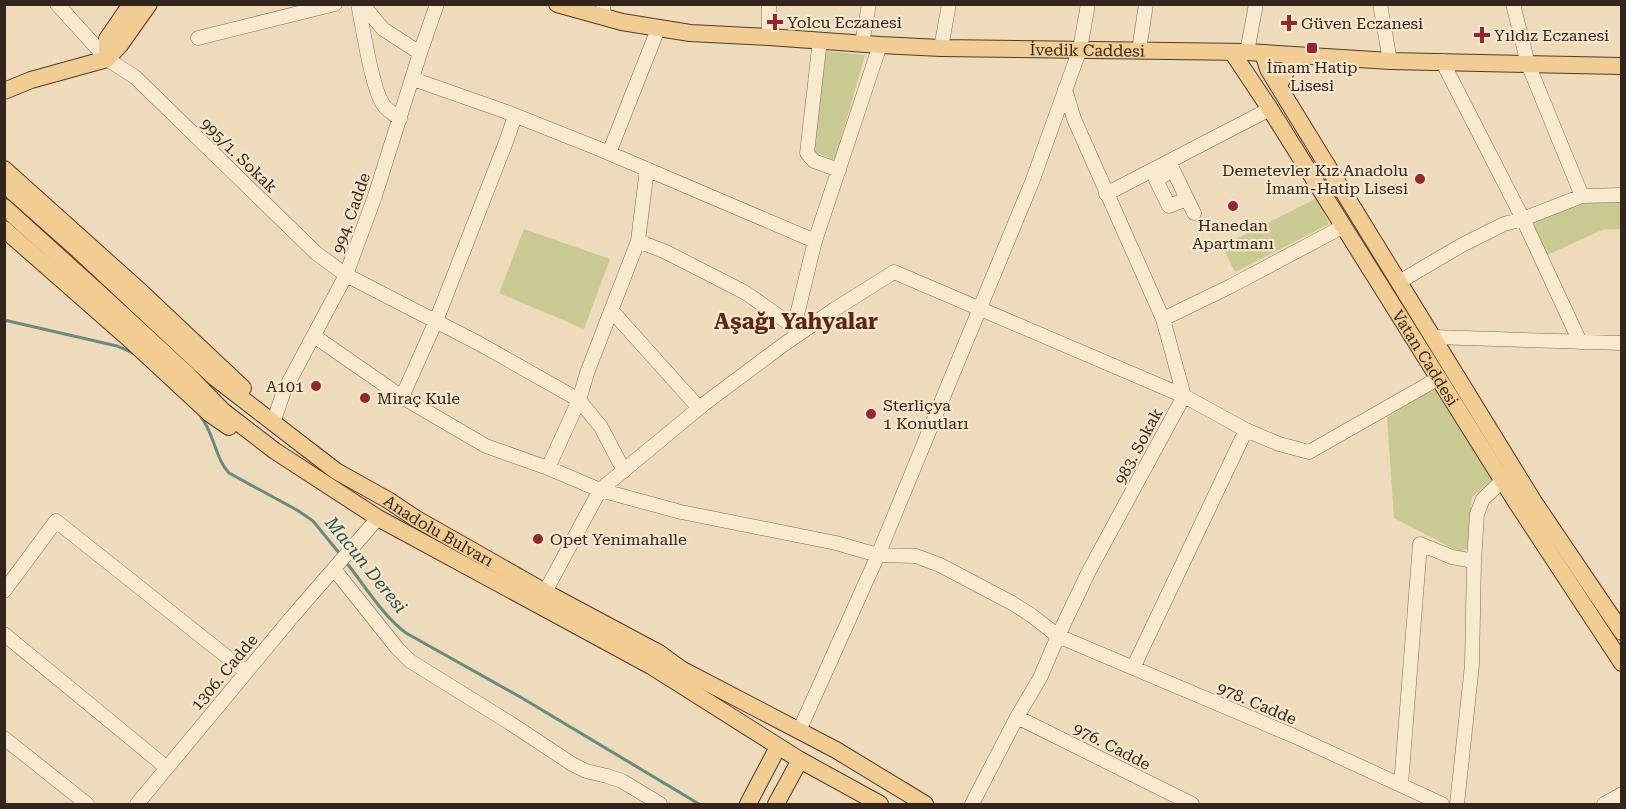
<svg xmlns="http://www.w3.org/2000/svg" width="1626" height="809" font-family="'Roboto Serif',serif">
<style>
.green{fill:#c8ca91}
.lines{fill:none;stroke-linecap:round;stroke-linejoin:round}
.stream{stroke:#688b80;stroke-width:3}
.minor-casing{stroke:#846b56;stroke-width:15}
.major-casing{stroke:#513a2b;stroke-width:18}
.minor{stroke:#f8e9cf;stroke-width:14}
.major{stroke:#f1cd93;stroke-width:16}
.poi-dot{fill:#92272f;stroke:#f5e6cc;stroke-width:2}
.labels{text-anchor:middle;stroke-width:4.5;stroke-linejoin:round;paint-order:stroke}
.poi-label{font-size:16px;fill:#33251b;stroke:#f5e6cc;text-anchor:start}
.street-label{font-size:16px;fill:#33251b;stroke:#f5e6cc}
.water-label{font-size:18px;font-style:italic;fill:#2a534e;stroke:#f5e6cc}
.district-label{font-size:22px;font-weight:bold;fill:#60241b;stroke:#f5e6cc}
</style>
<rect width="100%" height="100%" fill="#eddbbc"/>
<path class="green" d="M825,51L865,55L835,160L813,151Z
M1317,198L1329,224L1235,272L1222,246Z
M1621,200V229L1602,230L1547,255L1531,224L1577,203Z
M524,229L610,259L584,329L499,293Z
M1435,388L1492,480L1472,497L1468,548L1460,552L1394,518L1387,417Z"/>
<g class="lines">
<path class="stream" d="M4,320L117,346L133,353
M201,417C214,433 215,458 229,473L297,510L313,521L340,554
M346,562C365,586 382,615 406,633L522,698L699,804"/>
<defs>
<path id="minor" d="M57,4L107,59L135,77L316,253L346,275L480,344L579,400L601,427L624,471
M358,4C363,27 372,92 385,107C389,111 395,115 400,119
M362,4L383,29L420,53
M603,4L604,17
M769,4V37
M1380,4L1390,61
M1513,4L1528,64L1582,196
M198,38L335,4
M820,40L807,153L814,161L839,170
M862,43L869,4
M941,48L949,4
M1139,50L1146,4
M1247,52L1256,4
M1442,61L1523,219L1580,342
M413,79L504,111L597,148L815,241
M609,153L658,29
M1106,194L1270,109
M1187,199L1169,206L1156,180L1173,170L1194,213
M638,241L666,252L746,293L801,332
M1399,282L1462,245L1504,224L1523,219L1582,196L1622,195
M611,310L699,408
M1163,319L1231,286L1344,226
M794,327L815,241L880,45
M314,336L402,397L486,446L548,468L600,490L681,512L836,543L878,555L916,556L940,565L1012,603L1031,615L1058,636L1294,736L1442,804
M1433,337L1622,343
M402,397L436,321L506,142L515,116
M273,423L284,391L346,275L375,196L420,53L437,4
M548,468L579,400L587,373L638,241L647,169
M334,569L397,648L410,661L510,723L572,764L586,771L607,776L622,781L660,804
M4,591L56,521L246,672
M545,592L600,490L704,404L783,345L835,309L894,272L1184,396L1246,430L1279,444L1309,452L1439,378
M4,634L167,768
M1133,668L1246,430
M1017,717L1192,804
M799,731L878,555L1032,182L1080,49L1088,4
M4,738L87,804
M1401,785L1420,544L1452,557L1474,561
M137,804L292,617L378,518
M972,804L1017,717L1040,678L1058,636L1089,571L1184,396L1163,319L1074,119L1065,89
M1457,804L1472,665L1474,561L1477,514L1483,499L1503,480
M1604,804L1622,794"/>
<g id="major">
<path id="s1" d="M557,4L622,22L690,33L769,37L880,45L941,48L1247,52L1390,61L1622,66"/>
<path id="s2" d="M1232,52L1270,109L1516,502L1622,663"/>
<path d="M1263,53L1268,69L1282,92L1534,502L1622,632"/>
<path d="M107,59V39L131,4"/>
<path d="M1279,86L1284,75L1296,56"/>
<path d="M4,91L31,80L107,59L120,45L149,4"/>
<path d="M4,169L140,291L243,388"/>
<path id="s3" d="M4,184L76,248L214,377L336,471L388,500L415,518L545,592L659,653L681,669L836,750L925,804"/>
<path d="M4,207L98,292L189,376L223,411L275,451L378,518L651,666L800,760L880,804"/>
<path d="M4,229L128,338L210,414L229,427"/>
<path d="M748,804L778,747"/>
<path d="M776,804L800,760"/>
</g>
</defs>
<use href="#minor" class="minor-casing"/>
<use href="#major" class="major-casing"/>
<use href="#minor" class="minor"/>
<use href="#major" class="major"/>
</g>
<g class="poi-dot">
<path d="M772 13h6v6h6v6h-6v6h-6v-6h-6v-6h6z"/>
<path d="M1286 14h6v6h6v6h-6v6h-6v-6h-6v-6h6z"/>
<path d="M1479 26h6v6h6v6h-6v6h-6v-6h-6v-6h6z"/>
<rect x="1306" y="42" width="12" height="12" rx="3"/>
<circle cx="1420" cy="179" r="6"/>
<circle cx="1233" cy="206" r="6"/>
<circle cx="316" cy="386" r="6"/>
<circle cx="365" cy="398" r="6"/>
<circle cx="871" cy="414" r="6"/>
<circle cx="538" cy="539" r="6"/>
</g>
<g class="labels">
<g class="poi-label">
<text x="787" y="28">Yolcu Eczanesi</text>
<text x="1301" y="29">Güven Eczanesi</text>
<text x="1494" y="41">Yıldız Eczanesi</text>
<text x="1312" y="73" text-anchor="middle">İmam Hatip<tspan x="1312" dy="18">Lisesi</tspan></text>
<text x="1408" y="176" text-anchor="end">Demetevler Kız Anadolu<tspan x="1408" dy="18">İmam-Hatip Lisesi</tspan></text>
<text x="1233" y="231" text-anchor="middle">Hanedan<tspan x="1233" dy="18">Apartmanı</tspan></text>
<text x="304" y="392" text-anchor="end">A101</text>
<text x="377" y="404">Miraç Kule</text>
<text x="883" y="411">Sterliçya<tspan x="883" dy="18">1 Konutları</tspan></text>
<text x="550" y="545">Opet Yenimahalle</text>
</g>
<g class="street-label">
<text dy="6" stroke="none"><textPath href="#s1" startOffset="534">İvedik Caddesi</textPath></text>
<text transform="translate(239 155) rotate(44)" y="6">995/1. Sokak</text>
<text transform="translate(351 213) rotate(-71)" y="6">994. Cadde</text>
<text dy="6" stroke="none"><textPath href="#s2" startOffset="362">Vatan Caddesi</textPath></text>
<text transform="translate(1138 446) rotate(-62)" y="6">983. Sokak</text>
<text dy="6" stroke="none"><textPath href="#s3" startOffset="558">Anadolu Bulvarı</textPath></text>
<text transform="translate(224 672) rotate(-50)" y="6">1306. Cadde</text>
<text transform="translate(1257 703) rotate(23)" y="6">978. Cadde</text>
<text transform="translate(1112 746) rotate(27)" y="6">976. Cadde</text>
</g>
<g class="water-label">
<text transform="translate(366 565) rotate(51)" y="6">Macun Deresi</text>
</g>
<g class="district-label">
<text x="796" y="329">Aşağı Yahyalar</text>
</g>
</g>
<rect width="1626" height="809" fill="none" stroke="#33251b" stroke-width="12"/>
</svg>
